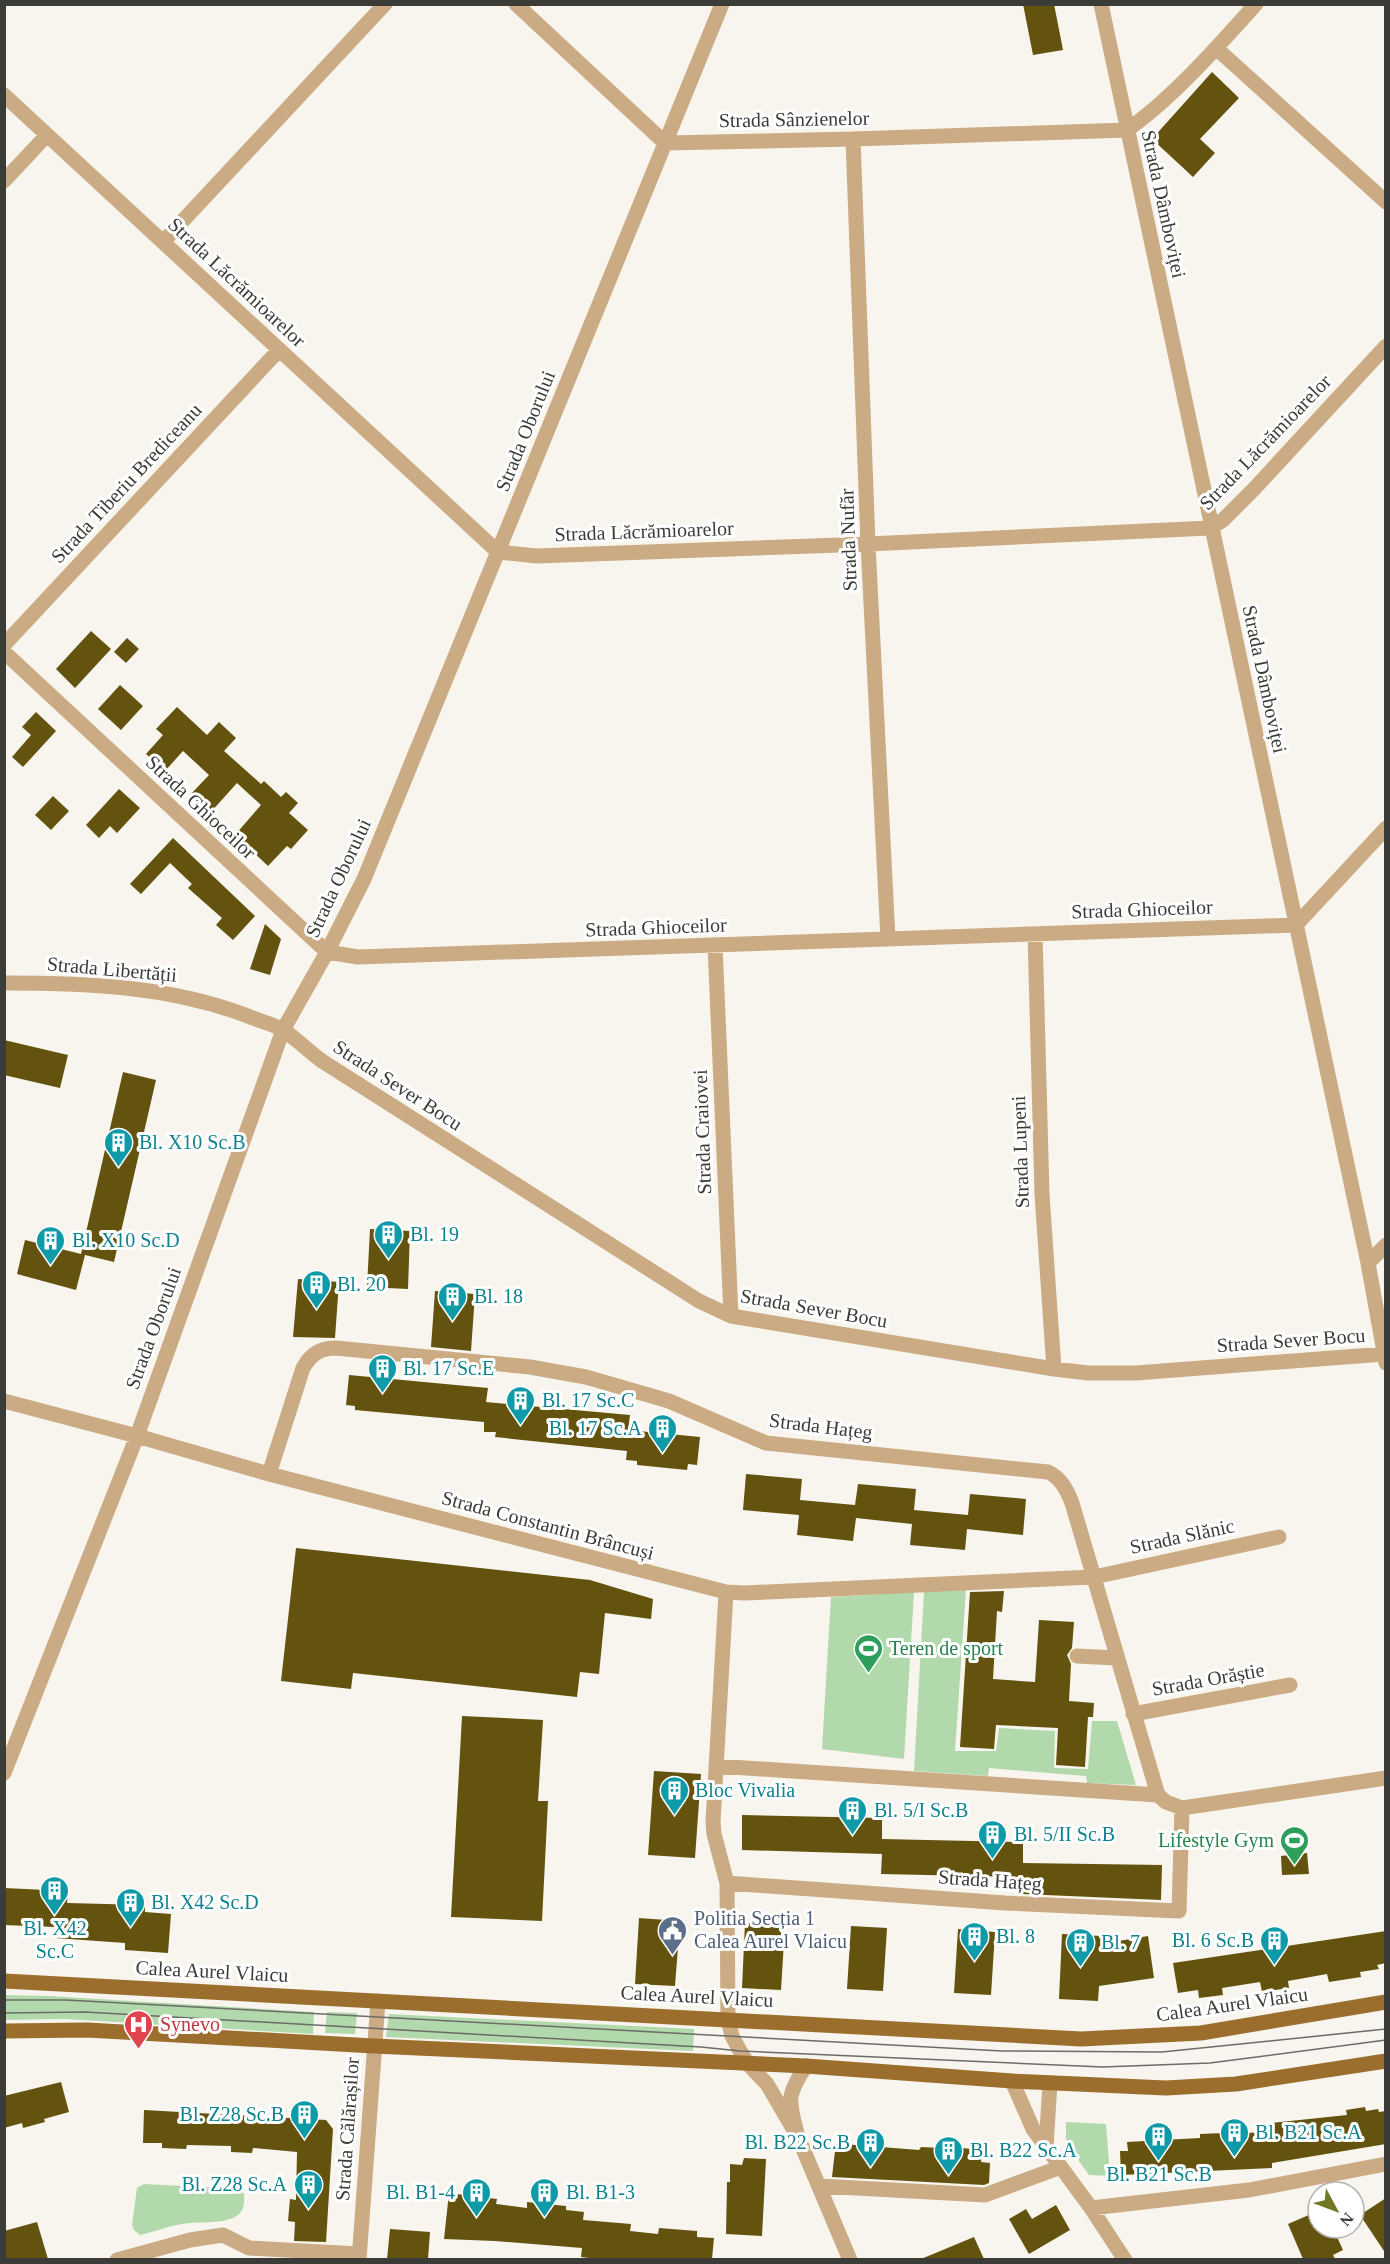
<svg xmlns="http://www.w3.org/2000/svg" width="1390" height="2264" font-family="'Times New Roman',serif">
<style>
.green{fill:#b2d9ab}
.building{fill:#64530e}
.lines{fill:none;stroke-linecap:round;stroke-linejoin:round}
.minor{stroke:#cbab83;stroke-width:15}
.major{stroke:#9b6e2e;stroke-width:15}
.tram{stroke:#6c6c68;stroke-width:1.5}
.labels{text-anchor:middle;stroke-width:6;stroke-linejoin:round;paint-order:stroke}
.street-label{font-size:20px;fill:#3b3b38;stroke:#fff}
.culture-label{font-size:20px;fill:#0d838f;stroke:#fff;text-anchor:start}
.leisure-label{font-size:20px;fill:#27864d;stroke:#fff;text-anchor:start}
.service-label{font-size:20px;fill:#4e5e75;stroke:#fff;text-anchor:start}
.health-label{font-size:20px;fill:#be3a42;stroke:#fff;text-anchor:start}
</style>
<rect width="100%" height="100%" fill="#f7f5ee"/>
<path class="green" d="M966,1589L955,1751H996L999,1728L1055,1731L1054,1768L1088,1769L1092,1721H1117L1136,1785L1087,1783L1086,1776L989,1768L988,1776L914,1771L924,1592Z
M914,1592L904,1759L822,1749L831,1597Z
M5,1995L49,1996L314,2012L313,2034L66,2019L5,2020Z
M327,2012L357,2013L355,2034L325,2033Z
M389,2014L694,2029L693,2051L386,2037Z
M1066,2122L1106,2124L1110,2176L1089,2175L1066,2143Z
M144,2184L241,2189C245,2194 244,2197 244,2203C242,2228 200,2220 182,2224C168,2226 154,2232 140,2235L134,2230L132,2225L137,2188Z"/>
<path class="building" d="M1023,4H1054L1063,50L1033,55Z
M1212,72L1239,98L1200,139L1215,153L1193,177L1152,139Z
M91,631L111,649L75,688L56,669Z
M127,638L139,649L126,663L114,652Z
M120,685L143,706L121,730L98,709Z
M177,707L207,735L219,722L236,738L224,751L261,784L264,781L281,797L286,792L298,803L289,813L308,830L291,849L287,846L268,866L235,835L261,805L237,783L210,813L190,795L209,775L183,751L165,771L146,754L163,735L156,729Z
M36,712L56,731L23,767L12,757L31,735L22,727Z
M119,789L140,808L117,833L110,826L99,838L86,825Z
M53,796L69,811L51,830L35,815Z
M173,838L255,916L233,940L216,925L222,918L188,888L192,884L170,863L141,894L130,884Z
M265,924L281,939L270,975L250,969Z
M4,1040L68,1055L60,1088L4,1075Z
M123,1072L156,1080L114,1262L81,1254Z
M370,1229L410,1231L408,1289L367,1287Z
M25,1240L85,1255L76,1290L17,1274Z
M298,1279L339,1282L335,1338L293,1337Z
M435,1291L475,1294L471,1351L431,1347Z
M349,1375L488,1388L486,1402L630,1415L628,1430L700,1437L697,1465L688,1464L687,1470L637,1465V1461L626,1460L627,1451L495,1437L496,1432H484V1422L355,1410V1406L346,1405Z
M746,1474L802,1479L800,1500L855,1505L858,1484L916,1489L914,1510L968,1515L970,1494L1026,1499L1023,1535L967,1529L965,1550L910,1545L912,1524L856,1518L853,1541L797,1535L799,1515L743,1510Z
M296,1548L590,1580L653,1599L651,1619L605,1613L599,1674L580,1672L577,1697L353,1673L351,1689L281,1681Z
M1004,1591L1002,1612L997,1611L993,1679L1035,1682L1039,1620L1074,1622L1072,1648L1067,1655L1071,1664L1069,1701L1094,1703L1093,1717H1088L1085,1767L1056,1765L1058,1728L996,1725L994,1749L960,1747L970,1592Z
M462,1716L543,1720L538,1801H548L542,1921L451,1917Z
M654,1771L701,1774L695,1858L648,1855Z
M742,1815L882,1818V1839L1023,1842V1863L1162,1865L1161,1900L1022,1894L1023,1877L881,1874L882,1854L742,1850Z
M1307,1853L1309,1874L1282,1875L1281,1856Z
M4,1888L68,1891L67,1903L145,1905V1912L171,1914L168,1953L125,1950V1943L55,1938V1927L4,1925Z
M639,1918L680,1921L675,1986L635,1984Z
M745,1923L785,1925L781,1990L742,1988Z
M851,1926L887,1928L883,1991L847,1989Z
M958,1929L995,1932L991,1995L954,1993Z
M1386,1931V1963L1377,1965L1379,1969L1360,1972L1361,1977L1329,1982L1327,1974L1288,1981L1289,1988L1262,1992L1260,1982L1222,1988L1223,1995L1199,1998L1198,1990L1178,1993L1173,1963Z
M1062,1934L1102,1936L1101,1944L1148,1936L1154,1978L1099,1986L1098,2001L1059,1999Z
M61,2082L69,2112L44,2119L45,2122L23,2128L22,2123L4,2128V2096Z
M1365,2107L1366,2111L1378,2109L1379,2112L1386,2111V2144L1272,2163V2168L1121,2175L1120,2151H1128L1127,2142L1200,2138V2134L1223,2133V2131L1242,2130V2133L1272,2132L1271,2123L1347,2115L1346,2110Z
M144,2110L326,2120L333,2129L326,2242L294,2241L295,2222L288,2221L290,2199L296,2200L297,2152L253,2148L252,2153L231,2152V2146L187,2145L186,2149L162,2148V2143H143Z
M843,2144L919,2150L921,2147L941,2148V2146L972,2149L982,2154L981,2162L990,2163L989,2183L984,2185L832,2177L835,2151L842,2152Z
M744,2158L766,2159L762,2236L726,2234L727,2182H730V2164L742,2165Z
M449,2193L497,2199L496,2204L527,2208V2202L566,2206V2210L584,2212L583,2220L631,2224L630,2231L658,2234L659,2228L697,2231V2237L714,2238L712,2259H589V2258L581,2257L582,2248L495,2241L444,2239Z
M1386,2198V2254L1360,2215Z
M1056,2205L1070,2230L1029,2254L1009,2219L1026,2209L1032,2219Z
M1318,2211V2228H1333L1343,2250L1333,2255L1335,2259H1303L1288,2224Z
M37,2222L48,2259H4V2231Z
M390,2229L430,2232L428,2259H387Z
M974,2237L984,2259H921Z"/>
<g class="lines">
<path class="minor" d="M516,4L665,143L853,139L1127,130C1173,98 1218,46 1256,4
M1101,4L1368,1263L1386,1363
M1216,48L1386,202
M4,95L498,552L537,556L868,544L1210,528L1223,520L1254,489L1386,346
M853,139L868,544L888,939
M4,181L47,135
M163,242L385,4
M4,645L279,350
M4,652L327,952L358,957L1296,925L1386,828
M1035,934L1042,1194L1054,1369
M715,946L731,1316
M4,983C88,983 169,986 248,1016C259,1021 273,1024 283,1030C296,1038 309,1052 322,1061L699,1301L731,1316L1054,1369L1088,1373H1136L1384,1354
M1368,1263L1386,1245
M4,1401L137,1436L269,1474L726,1592L745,1593L1094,1577L1279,1537
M269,1474L303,1368C311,1354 320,1348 336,1348L530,1367L586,1377L669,1401L766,1443L1048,1472C1061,1478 1067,1490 1072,1503L1158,1795L1166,1802L1182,1808L1386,1778
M726,1592L713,1822L714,1834L727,1883L728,2019L732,2036L740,2051L748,2064L767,2084L798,2137
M1077,1656L1116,1658
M1133,1714L1290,1685
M716,1766L1158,1795
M4,1773L137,1436L283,1030L327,952L364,879L722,4
M727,1883L1005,1903L1179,1911L1182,1808
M806,2066C785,2097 789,2102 798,2137L850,2260
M1012,2081L1033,2129L1091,2208L1125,2260
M1046,2147L1050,2083
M819,2186L985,2195L1061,2167
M1091,2208L1249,2190L1386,2164
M117,2260L190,2240L223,2235L249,2248L359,2254
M359,2260L378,2001"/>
<path class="major" d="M4,1981L1081,2039L1201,2033L1386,2002
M4,2031L87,2030L374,2046L806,2066L1012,2081L1166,2088L1236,2084L1386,2061"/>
<path class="tram" d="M4,2000H66L1002,2051L1162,2052L1386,2029
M4,2013L85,2012L701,2047L740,2051L1103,2067L1210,2063L1386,2040"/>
</g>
<defs>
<symbol id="building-pin" viewBox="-11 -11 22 30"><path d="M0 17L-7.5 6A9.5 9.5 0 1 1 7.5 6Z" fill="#0f9aa8" stroke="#fff"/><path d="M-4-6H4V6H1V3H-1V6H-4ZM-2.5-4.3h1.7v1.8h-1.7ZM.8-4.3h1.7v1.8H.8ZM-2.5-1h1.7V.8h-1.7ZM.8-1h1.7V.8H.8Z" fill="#fff"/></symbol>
<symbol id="stadium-pin" viewBox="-11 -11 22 30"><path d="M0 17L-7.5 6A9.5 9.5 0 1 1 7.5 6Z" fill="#2e9e5b" stroke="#fff"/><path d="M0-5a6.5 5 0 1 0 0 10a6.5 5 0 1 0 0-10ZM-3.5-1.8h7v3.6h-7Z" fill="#fff"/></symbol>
<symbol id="civic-pin" viewBox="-11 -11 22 30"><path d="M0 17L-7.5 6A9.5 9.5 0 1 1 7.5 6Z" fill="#5c6f8a" stroke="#fff"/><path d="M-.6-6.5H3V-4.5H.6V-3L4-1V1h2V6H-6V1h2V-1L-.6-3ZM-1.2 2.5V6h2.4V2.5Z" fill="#fff"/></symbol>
<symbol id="hospital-pin" viewBox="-11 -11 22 30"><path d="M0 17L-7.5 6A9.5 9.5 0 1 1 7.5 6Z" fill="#e0444e" stroke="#fff"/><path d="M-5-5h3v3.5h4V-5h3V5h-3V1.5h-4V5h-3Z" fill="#fff"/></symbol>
</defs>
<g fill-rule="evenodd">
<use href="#building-pin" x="102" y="1126" width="33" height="45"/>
<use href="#building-pin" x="372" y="1218" width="33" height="45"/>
<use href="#building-pin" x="34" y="1224" width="33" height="45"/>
<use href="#building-pin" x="300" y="1268" width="33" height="45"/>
<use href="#building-pin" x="436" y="1280" width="33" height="45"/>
<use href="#building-pin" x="366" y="1352" width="33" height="45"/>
<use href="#building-pin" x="504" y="1384" width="33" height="45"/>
<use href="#building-pin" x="646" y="1412" width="33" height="45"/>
<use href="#stadium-pin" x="852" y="1632" width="33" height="45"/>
<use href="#building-pin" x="658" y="1774" width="33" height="45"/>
<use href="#building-pin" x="836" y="1794" width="33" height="45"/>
<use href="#building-pin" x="976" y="1818" width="33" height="45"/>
<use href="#stadium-pin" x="1278" y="1824" width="33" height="45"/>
<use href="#building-pin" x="38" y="1874" width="33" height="45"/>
<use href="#building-pin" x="114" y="1886" width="33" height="45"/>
<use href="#civic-pin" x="656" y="1914" width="33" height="45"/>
<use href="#building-pin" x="958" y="1920" width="33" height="45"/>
<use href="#building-pin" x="1258" y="1924" width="33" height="45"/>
<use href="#building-pin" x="1064" y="1926" width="33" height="45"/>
<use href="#hospital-pin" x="122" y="2008" width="33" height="45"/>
<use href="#building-pin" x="288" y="2098" width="33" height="45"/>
<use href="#building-pin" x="1218" y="2116" width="33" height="45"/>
<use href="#building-pin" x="1142" y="2120" width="33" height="45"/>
<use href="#building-pin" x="854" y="2126" width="33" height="45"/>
<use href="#building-pin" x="932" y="2134" width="33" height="45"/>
<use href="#building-pin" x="292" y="2168" width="33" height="45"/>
<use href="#building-pin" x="460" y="2176" width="33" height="45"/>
<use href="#building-pin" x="528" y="2176" width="33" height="45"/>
</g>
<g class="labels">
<g class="street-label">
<text transform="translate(794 119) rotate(-1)" y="7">Strada Sânzienelor</text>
<text transform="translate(1164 204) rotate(78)" y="7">Strada Dâmboviței</text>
<text transform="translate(237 282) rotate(43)" y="7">Strada Lăcrămioarelor</text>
<text transform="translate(525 431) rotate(-68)" y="7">Strada Oborului</text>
<text transform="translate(1265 442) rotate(-46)" y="7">Strada Lăcrămioarelor</text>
<text transform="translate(126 483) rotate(-47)" y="7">Strada Tiberiu Brediceanu</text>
<text transform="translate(644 531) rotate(-2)" y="7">Strada Lăcrămioarelor</text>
<text transform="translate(848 540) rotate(-92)" y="7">Strada Nufăr</text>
<text transform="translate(1265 679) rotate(78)" y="7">Strada Dâmboviței</text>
<text transform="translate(201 807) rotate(43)" y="7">Strada Ghioceilor</text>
<text transform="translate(338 878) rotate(-65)" y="7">Strada Oborului</text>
<text transform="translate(1142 909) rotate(-2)" y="7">Strada Ghioceilor</text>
<text transform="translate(656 927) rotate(-2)" y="7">Strada Ghioceilor</text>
<text transform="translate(112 969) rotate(5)" y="7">Strada Libertății</text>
<text transform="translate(398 1085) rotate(33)" y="7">Strada Sever Bocu</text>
<text transform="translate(702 1132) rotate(-92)" y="7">Strada Craiovei</text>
<text transform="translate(1020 1152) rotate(-92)" y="7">Strada Lupeni</text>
<text transform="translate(814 1308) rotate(10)" y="7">Strada Sever Bocu</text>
<text transform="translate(153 1328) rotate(-70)" y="7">Strada Oborului</text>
<text transform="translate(1291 1340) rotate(-4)" y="7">Strada Sever Bocu</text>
<text transform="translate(821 1426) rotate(7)" y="7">Strada Hațeg</text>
<text transform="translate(548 1525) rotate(15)" y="7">Strada Constantin Brâncuși</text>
<text transform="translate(1182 1536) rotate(-12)" y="7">Strada Slănic</text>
<text transform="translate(1208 1679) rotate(-10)" y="7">Strada Orăștie</text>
<text transform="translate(990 1880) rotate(4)" y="7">Strada Hațeg</text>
<text transform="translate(212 1971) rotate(3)" y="7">Calea Aurel Vlaicu</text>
<text transform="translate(697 1996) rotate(3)" y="7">Calea Aurel Vlaicu</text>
<text transform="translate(1232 2004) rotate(-8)" y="7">Calea Aurel Vlaicu</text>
<text transform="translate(347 2129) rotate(-86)" y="7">Strada Călărașilor</text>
</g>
<g class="culture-label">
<text x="139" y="1149">Bl. X10 Sc.B</text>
<text x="410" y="1241">Bl. 19</text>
<text x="72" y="1247">Bl. X10 Sc.D</text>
<text x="337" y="1291">Bl. 20</text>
<text x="474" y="1303">Bl. 18</text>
<text x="403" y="1375">Bl. 17 Sc.E</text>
<text x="542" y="1407">Bl. 17 Sc.C</text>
<text x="642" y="1435" text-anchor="end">Bl. 17 Sc.A</text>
<text x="695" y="1797">Bloc Vivalia</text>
<text x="874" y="1817">Bl. 5/I Sc.B</text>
<text x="1014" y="1841">Bl. 5/II Sc.B</text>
<text x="151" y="1909">Bl. X42 Sc.D</text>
<text x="55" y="1935" text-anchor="middle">Bl. X42<tspan x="55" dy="23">Sc.C</tspan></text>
<text x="996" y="1943">Bl. 8</text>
<text x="1254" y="1947" text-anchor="end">Bl. 6 Sc.B</text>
<text x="1101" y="1949">Bl. 7</text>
<text x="284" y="2121" text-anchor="end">Bl. Z28 Sc.B</text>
<text x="1255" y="2139">Bl. B21 Sc.A</text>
<text x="850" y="2149" text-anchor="end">Bl. B22 Sc.B</text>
<text x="970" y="2157">Bl. B22 Sc.A</text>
<text x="1159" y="2181" text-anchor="middle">Bl. B21 Sc.B</text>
<text x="287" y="2191" text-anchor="end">Bl. Z28 Sc.A</text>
<text x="455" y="2199" text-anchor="end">Bl. B1-4</text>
<text x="566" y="2199">Bl. B1-3</text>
</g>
<g class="leisure-label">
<text x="889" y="1655">Teren de sport</text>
<text x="1274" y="1847" text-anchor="end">Lifestyle Gym</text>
</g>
<g class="service-label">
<text x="694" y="1925">Politia Secția 1<tspan x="694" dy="23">Calea Aurel Vlaicu</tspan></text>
</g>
<g class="health-label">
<text x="160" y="2031">Synevo</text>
</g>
</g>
<rect width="1390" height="2264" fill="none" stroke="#3b3b38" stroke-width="12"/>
<g transform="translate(1336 2210) rotate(131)"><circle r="28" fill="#ffffff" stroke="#b1b1af" stroke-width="1.5"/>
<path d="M0-4.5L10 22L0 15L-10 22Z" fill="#717924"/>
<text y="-9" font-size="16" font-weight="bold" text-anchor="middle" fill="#3b3b38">N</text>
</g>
</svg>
